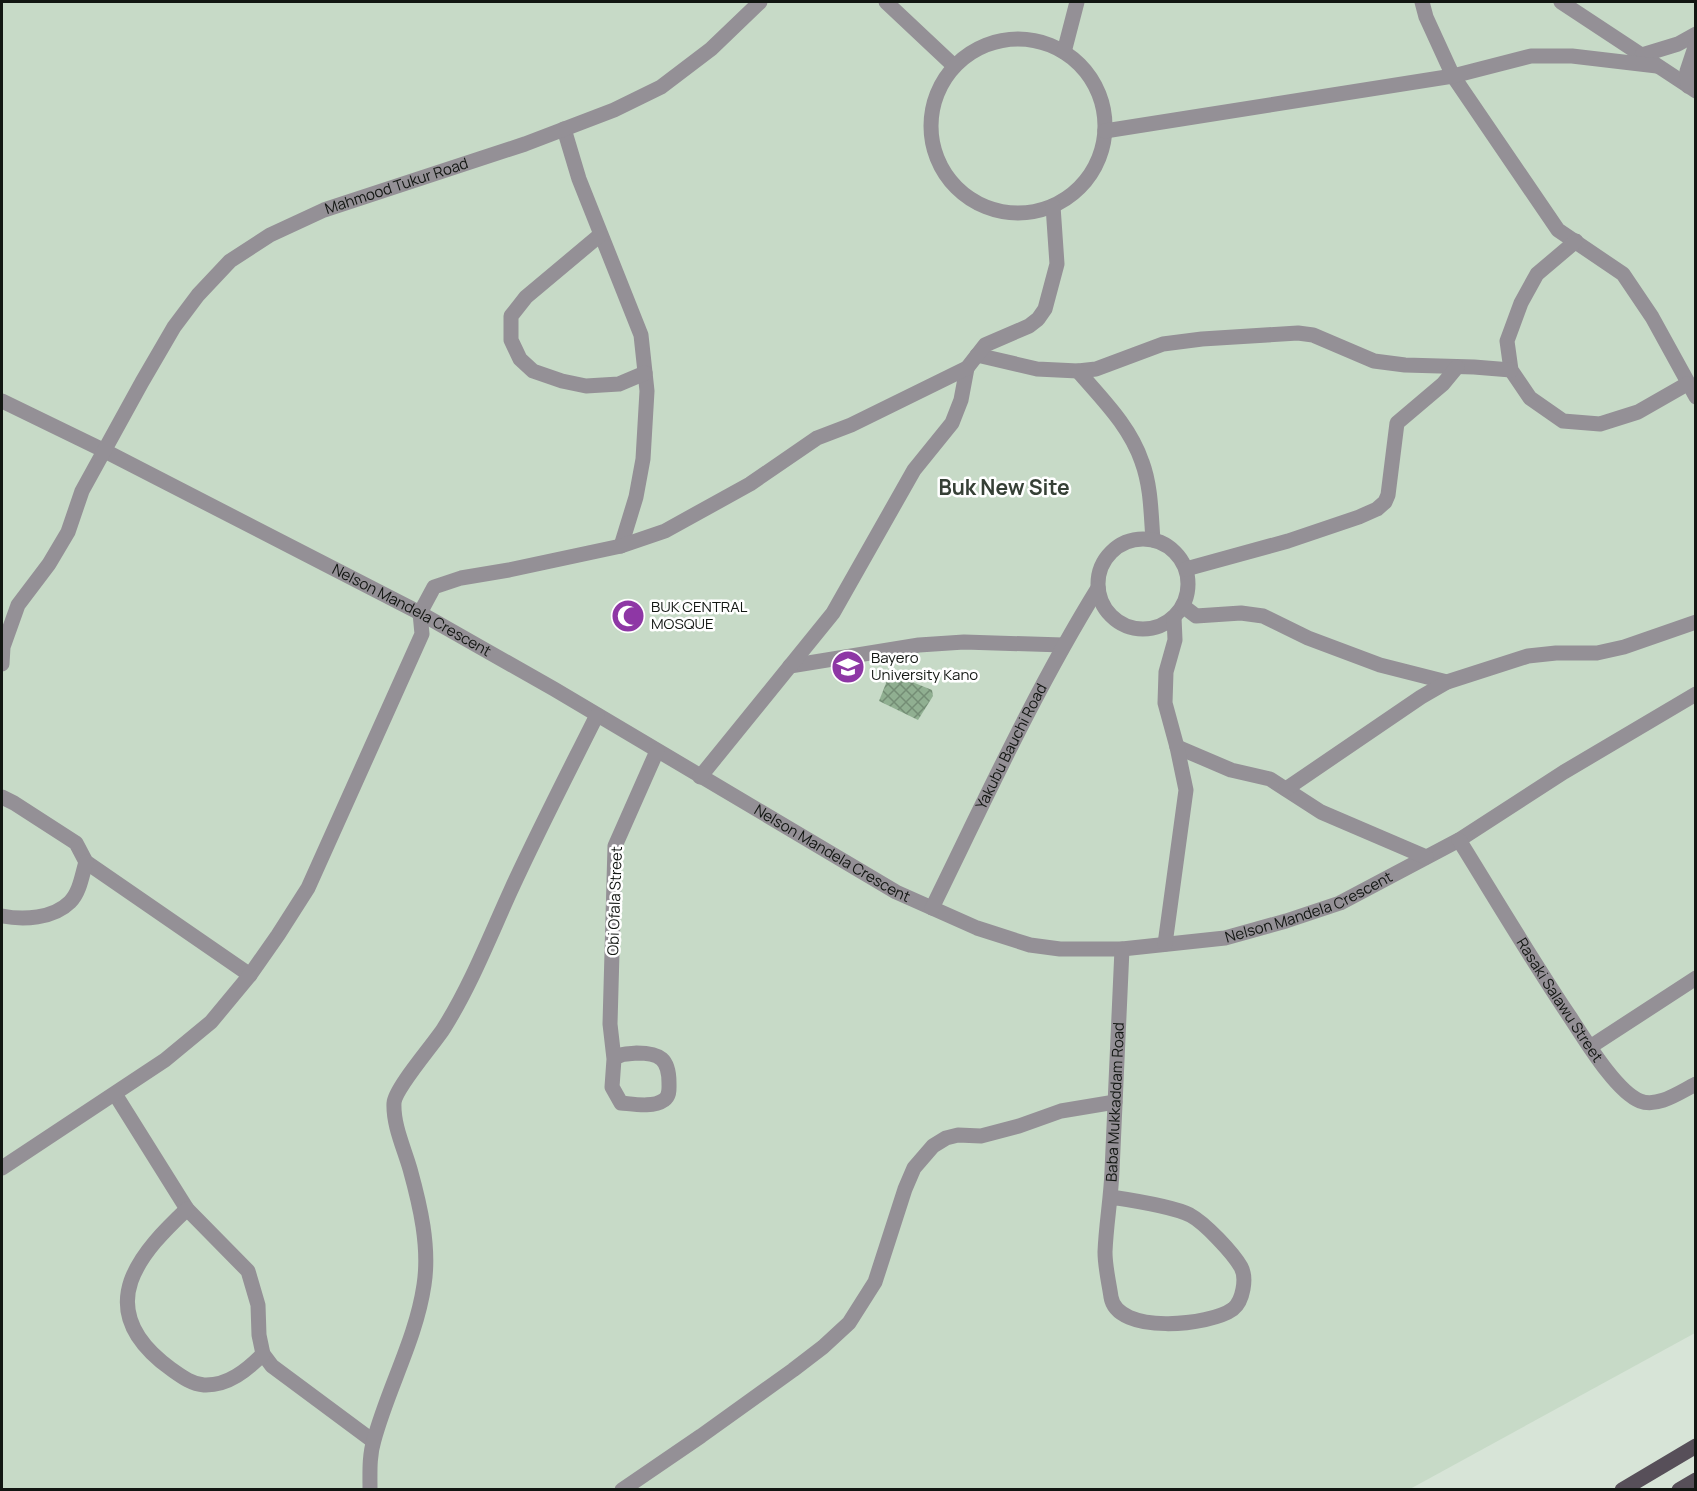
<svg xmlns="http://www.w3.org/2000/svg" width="1697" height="1491" font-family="Manrope,sans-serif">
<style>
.built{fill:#c7dac7}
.building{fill:url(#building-cross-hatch)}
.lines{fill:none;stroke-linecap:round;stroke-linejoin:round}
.street{stroke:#949096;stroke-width:15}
.primary{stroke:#574f59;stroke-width:15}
.labels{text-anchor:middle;stroke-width:5;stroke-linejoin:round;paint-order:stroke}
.street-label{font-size:15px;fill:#121612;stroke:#fff}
.poi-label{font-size:15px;fill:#121612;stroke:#fff;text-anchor:start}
.district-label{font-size:21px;font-weight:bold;fill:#364036;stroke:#fff}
</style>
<defs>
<pattern id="building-cross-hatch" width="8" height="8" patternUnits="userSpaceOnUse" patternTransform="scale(1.5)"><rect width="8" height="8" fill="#90af91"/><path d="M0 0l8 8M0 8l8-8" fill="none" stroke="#748d75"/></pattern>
</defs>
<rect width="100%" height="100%" fill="#d7e4d7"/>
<path class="built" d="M2,2H1695V1333L1410,1489L2,1490Z"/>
<path class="building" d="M890,673L932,690L933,696L918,720L879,701Z"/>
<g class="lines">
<g class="street">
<path d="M886,2L953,65"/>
<path d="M1422,2L1426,17L1453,76L1558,230L1623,274L1652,317L1696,397"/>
<path d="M1561,2L1696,91"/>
<circle cx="1018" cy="126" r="87"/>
<path d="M1064,52L1077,2"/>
<path d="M1642,55L1678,44L1696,34"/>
<path d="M1688,86L1687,71L1696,44"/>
<path d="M564,129L579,179L641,335L647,391L643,459L636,497L621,546"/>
<path d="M1105,131L1453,76L1531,56H1572L1657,66"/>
<path d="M600,235L526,297L511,316V340L520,359L533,371L562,381L586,386L619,384L645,373"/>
<path d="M1576,241L1537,274L1521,303L1507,341L1511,370L1530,398L1563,421L1600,424L1638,412L1687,384"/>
<path d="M977,355L1037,369L1078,371L1096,369L1163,344L1202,339L1298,333L1313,335L1374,361L1405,365L1474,367L1511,370"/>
<path d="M1078,371C1102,399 1130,426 1142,462C1151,486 1151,514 1153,540"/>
<path id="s1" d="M2,401L105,451L420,613L554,689L896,892L977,928L1030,945L1060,949H1122L1225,938L1286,921L1340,903L1459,840L1564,772L1696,694"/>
<circle cx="1143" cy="584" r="45"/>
<path d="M1186,569L1288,541L1359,517L1377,509L1385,502L1388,495L1397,423L1443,384L1457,367"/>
<path d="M1183,606L1196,616L1241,613L1263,616L1308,638L1380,665L1447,682"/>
<path id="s2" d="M2,664L3,647L18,605L49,564L68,532L82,491L142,382L174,327L198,295L230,261L270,235L324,210L525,144L614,110L661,87L711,49L760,2"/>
<path d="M790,666L919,645L964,642L1063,645"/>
<path d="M1177,747L1231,770L1270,779L1321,812L1426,857"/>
<path d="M700,777L833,613L914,470L952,423L961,400L967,368"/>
<path d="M1286,789L1421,697L1447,682L1528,656L1556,653H1597L1624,647L1696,622"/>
<path d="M2,797L14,803L76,843L86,862L250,975"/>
<path id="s3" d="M1459,840C1495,898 1530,957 1568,1014C1583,1036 1615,1091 1640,1101C1658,1108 1680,1092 1696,1084"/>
<path id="s4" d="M932,908C985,800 1035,690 1098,588"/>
<path d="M2,916C23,920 53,919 70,902C80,892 82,875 86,862"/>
<path d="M1165,944L1186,790L1177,747L1165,703L1166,672L1175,640L1174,617"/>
<path d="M1590,1047L1696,978"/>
<path d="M614,1059C622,1053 627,1054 637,1053C660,1053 669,1059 669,1083C669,1089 670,1096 664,1100C653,1108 633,1104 621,1103L612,1087L614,1059L610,1024L615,846L657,751"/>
<path d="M115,1094L187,1209L248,1271L258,1305L259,1335L263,1354L272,1366L373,1441"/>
<path d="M2,1168L165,1060L211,1022L250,975L278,935L308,888L422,634L420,613L434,587L461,578L509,570L621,546L665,531L750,484L817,438L851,425L967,368L985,345L1029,326L1038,319L1045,309L1057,264L1053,206"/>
<path id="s5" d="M1111,1197C1131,1200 1174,1207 1190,1215C1205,1223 1233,1253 1241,1267C1247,1278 1243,1301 1233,1309C1210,1326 1117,1335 1111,1297C1109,1283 1105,1267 1105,1252C1106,1225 1111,1198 1112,1171C1116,1097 1119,1023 1122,949"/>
<path d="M187,1209C166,1229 141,1253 131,1281C118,1319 142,1348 171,1369C181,1376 191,1384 204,1385C228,1386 247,1370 263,1354"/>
<path d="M370,1490C370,1473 369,1456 374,1440C388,1388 416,1339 424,1285C430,1247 420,1205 410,1169C404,1148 393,1125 394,1103C395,1088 434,1044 444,1028C471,985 490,936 511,890C538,831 568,773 597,715"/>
<path d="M622,1490L701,1436L793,1370L823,1347L849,1323L875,1282L905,1189L914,1168L933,1146L946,1138L958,1135L981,1136L1019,1126L1061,1111L1115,1102"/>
</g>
<path class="primary" d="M1622,1490L1696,1446
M1679,1490L1696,1480"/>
</g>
<defs>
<symbol id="mosque-disc" viewBox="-11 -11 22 22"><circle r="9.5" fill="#8e37a5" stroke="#fff"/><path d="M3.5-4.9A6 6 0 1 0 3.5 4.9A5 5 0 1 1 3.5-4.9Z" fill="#fff"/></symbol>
<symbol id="university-disc" viewBox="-11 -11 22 22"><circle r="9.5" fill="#8e37a5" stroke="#fff"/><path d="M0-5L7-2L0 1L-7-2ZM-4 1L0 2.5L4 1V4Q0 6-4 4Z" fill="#fff"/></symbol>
</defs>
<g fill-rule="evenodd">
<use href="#mosque-disc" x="609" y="597" width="38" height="38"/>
<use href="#university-disc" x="829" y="648" width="38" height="38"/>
</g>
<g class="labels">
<g class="street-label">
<text dy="5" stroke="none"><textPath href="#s2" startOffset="652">Mahmood Tukur Road</textPath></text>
<text dy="5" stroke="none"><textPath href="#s1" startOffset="460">Nelson Mandela Crescent</textPath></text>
<text dy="5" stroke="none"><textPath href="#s4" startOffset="180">Yakubu Bauchi Road</textPath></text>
<text dy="5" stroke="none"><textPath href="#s1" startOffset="946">Nelson Mandela Crescent</textPath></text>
<text transform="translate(615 901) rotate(-88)" y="5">Obi Ofala Street</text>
<text dy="5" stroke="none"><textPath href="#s1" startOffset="1450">Nelson Mandela Crescent</textPath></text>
<text dy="5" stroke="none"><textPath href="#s3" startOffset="189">Rasaki Salawu Street</textPath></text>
<text dy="5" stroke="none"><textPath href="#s5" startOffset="531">Baba Mukkaddam Road</textPath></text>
</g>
<g class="poi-label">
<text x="651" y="612">BUK CENTRAL<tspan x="651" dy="17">MOSQUE</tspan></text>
<text x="871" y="663">Bayero<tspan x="871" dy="17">University Kano</tspan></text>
</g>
<g class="district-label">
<text x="1004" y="495">Buk New Site</text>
</g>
</g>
<rect width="1697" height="1491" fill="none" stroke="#121612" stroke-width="6"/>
</svg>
